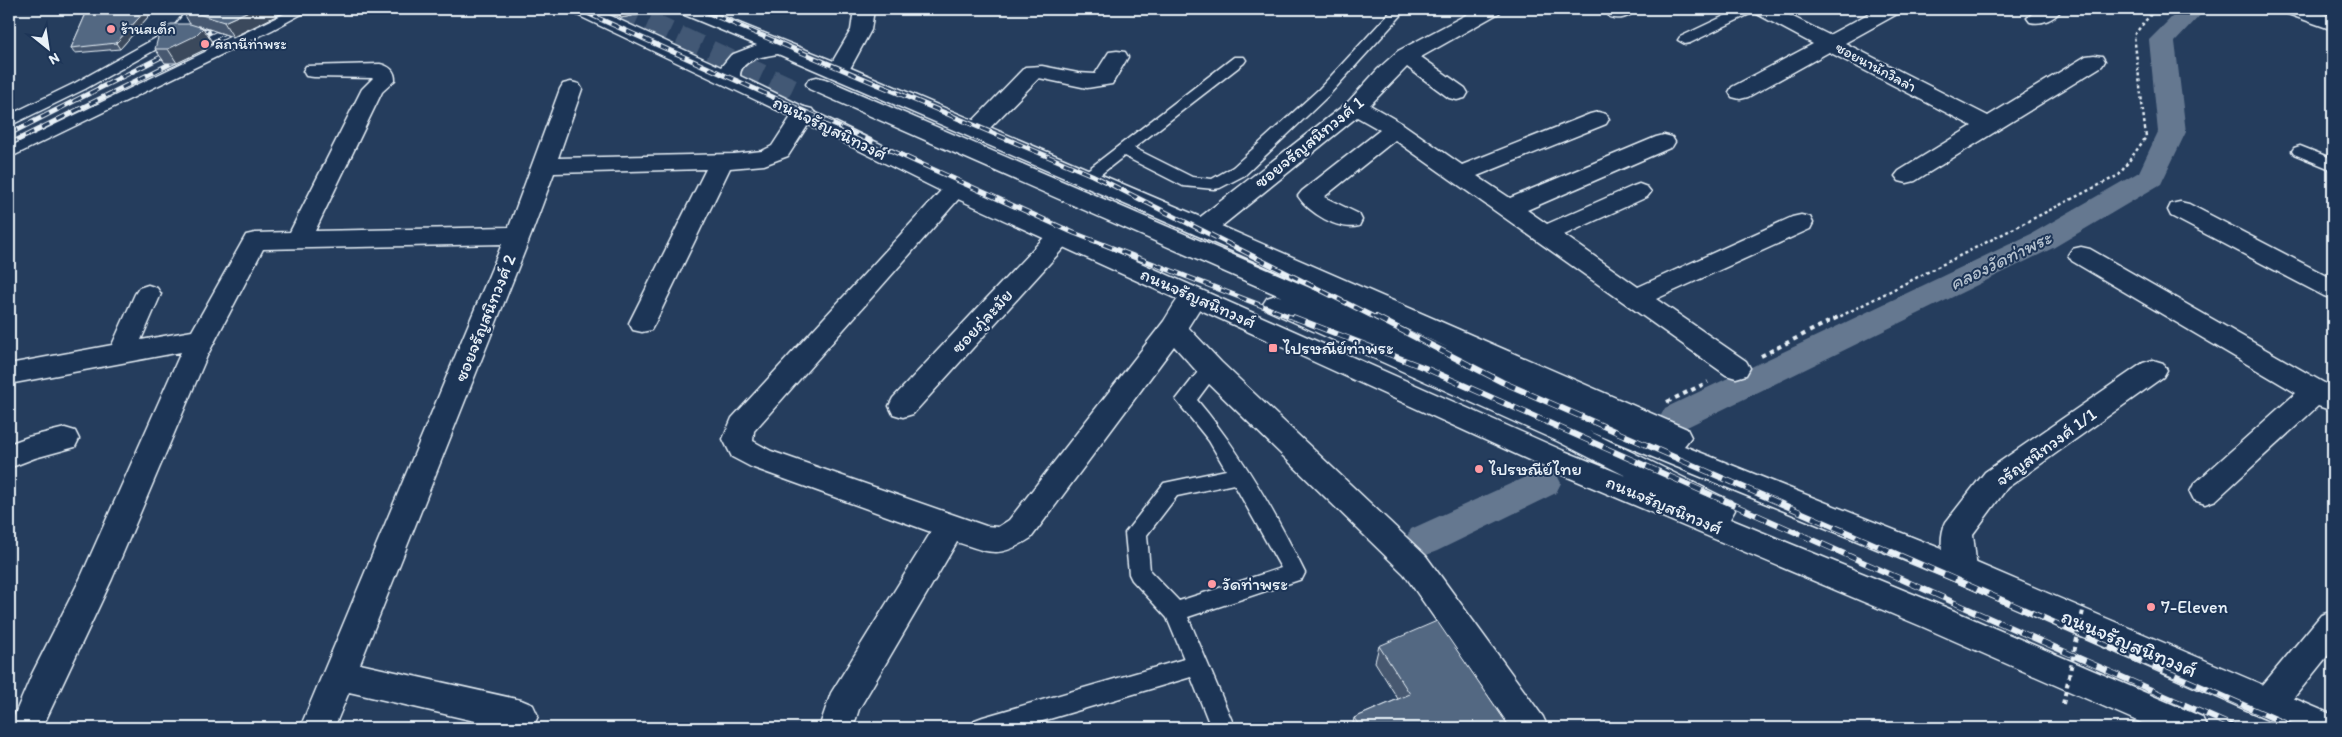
<svg xmlns="http://www.w3.org/2000/svg" width="2342" height="737" font-family="Itim,'Playpen Sans Thai',sans-serif">
<style>
.lines{fill:none;stroke-linecap:round;stroke-linejoin:round}
.canal{fill:#657890;fill-rule:evenodd}
.primary-tunnel{stroke:#425874;stroke-width:23;stroke-dasharray:23 11;stroke-linecap:butt}
.lane-casing{stroke:#e8f1f8;stroke-width:3}
.street-casing{stroke:#e8f1f8;stroke-width:3}
.primary-casing{stroke:#e8f1f8;stroke-width:3}
.path-far1{stroke:#e8f1f8;stroke-width:2.5;stroke-dasharray:3 3;stroke-linecap:butt}
.path{stroke:#e8f1f8;stroke-width:4;stroke-dasharray:4.5 4.5;stroke-linecap:butt}
.lane{fill:#1d3557;fill-rule:evenodd}
.street{fill:#1d3557;fill-rule:evenodd}
.primary{fill:#1d3557;fill-rule:evenodd}
.rail-far1-casing{stroke:#e8f1f8;stroke-width:5}
.rail-casing{stroke:#e8f1f8;stroke-width:6}
.rail-far1{stroke:#1d3557;stroke-width:3;stroke-dasharray:9;stroke-linecap:butt}
.rail{stroke:#1d3557;stroke-width:4.5;stroke-dasharray:12;stroke-linecap:butt}
.path-bridge{stroke:#e8f1f8;stroke-width:4;stroke-dasharray:4.5 4.5;stroke-linecap:butt}
.wall{fill:#475970;stroke:#e8f1f8}
.shaded-wall{fill:#3a485b;stroke:#e8f1f8}
.building{fill:#536782;stroke:#e8f1f8}
.poi-dot{fill:#ff9aa2;stroke:#1d3557;stroke-width:2}
.labels{text-anchor:middle;stroke-width:4;stroke-linejoin:round;paint-order:stroke}
.far-poi-label{font-size:15px;fill:#e8f1f8;stroke:#1d3557;text-anchor:start}
.far-street-label{font-size:15px;fill:#e8f1f8;stroke:#1d3557}
.street-label{font-size:18px;fill:#e8f1f8;stroke:#1d3557}
.poi-label{font-size:18px;fill:#e8f1f8;stroke:#1d3557;text-anchor:start}
.water-label{font-size:19px;font-style:italic;fill:#b4c1ce;stroke:#1d3557}
.near-street-label{font-size:21px;fill:#e8f1f8;stroke:#1d3557}
</style>
<rect width="100%" height="100%" fill="#253d5d"/>
<filter id="ink" filterUnits="userSpaceOnUse"><feTurbulence type="fractalNoise" baseFrequency=".02" numOctaves="2"/><feDisplacementMap in="SourceGraphic" scale="10" xChannelSelector="R" yChannelSelector="G"/><feConvolveMatrix kernelMatrix="1 2 1 2 8 2 1 2 1" color-interpolation-filters="sRGB"/></filter>
<g filter="url(#ink)">
<g class="lines">
<path class="canal" d="M2180,9H2206L2175,42L2186,132L2161,184L2053,248L1689,426L1677,430L1665,426L1660,417L1665,408L2031,234L2139,172L2158,132L2149,40Z
M1543,469L1556,473L1561,483L1556,493L1437,551L1424,556L1411,551L1405,540L1411,529Z"/>
<path class="primary-tunnel" d="M617,9L797,92"/>
<defs>
<path id="lane" d="M188,9H202L188,28H200L230,36L232,39L294,9H311L272,30L9,158V147L205,52L215,41L199,36H180L85,89L9,126V115L75,83L172,29Z
M1393,9H1407L1329,95L1245,175L1220,188L1214,189L1183,186L1124,156L1091,182H1079L1077,178L1234,57H1244L1246,60L1244,63L1134,148L1192,177L1212,179L1233,167L1319,89Z
M1739,9H1756L1754,12L1690,43L1685,44L1678,40L1680,37Z
M2300,146L2333,159V170L2294,154L2292,151L2294,148Z
M1211,362L1218,364L1220,369L1197,400C1241,452 1275,512 1305,573L1302,579L1188,617L1235,728H1211L1191,677L1019,728H971L975,720L983,717L1184,659L1167,618L1132,580L1129,574L1125,533L1164,483L1226,470L1209,441L1176,400L1204,364ZM1234,484L1281,568L1179,601L1150,571L1147,535L1177,496Z"/>
<path id="street" d="M854,9H874L871,30L846,76L838,77L830,76L827,71L851,30Z
M1477,9H1502L1499,13L1421,57L1465,88L1468,93L1465,98L1457,100L1449,98L1407,67L1370,105L1403,124L1462,165L1590,114L1598,112L1606,114L1609,119L1606,124L1477,176L1510,198L1656,137L1664,135L1672,137L1675,142L1672,147L1527,210L1547,224L1631,187L1639,184L1647,187L1651,192L1647,197L1564,235L1638,287L1792,217L1801,215L1810,217L1813,223L1810,229L1656,299L1746,361L1750,368L1746,375L1736,378L1726,375L1395,140L1324,197L1359,214L1362,220L1359,226C1338,231 1309,213 1298,196L1302,191L1380,130L1357,117L1212,234L1203,236L1194,234L1191,228L1194,222L1348,102L1378,69L1398,51Z
M1610,9H1636C1630,18 1619,20 1610,17L1607,13Z
M1752,9H1777L1829,35L1877,9H1902L1899,13L1845,43L1988,116L2086,56L2094,55L2102,56L2105,61L2102,66L1915,181L1907,183L1899,181L1895,176L1899,171L1972,126L1829,52L1748,97L1740,99L1732,97L1729,92L1732,87L1813,44L1755,13Z
M2038,9H2062C2055,19 2042,25 2030,22L2027,18Z
M2282,9H2310L2333,17V30L2285,13Z
M1117,51L1125,52L1128,57L1112,84L1087,88L1039,78L983,135L975,137L967,135L964,130L1025,67L1042,66L1078,73L1095,74L1109,52Z
M380,64C389,66 395,70 395,80L382,92L315,231L509,227L560,89L563,84L571,82L579,84L582,89L558,158L734,154L762,151L772,146L796,109L804,107L812,109L815,114L788,156L764,165L730,168L655,323L651,330L642,332L633,330L629,323L706,169L554,173L531,235L360,664L521,700L533,705L538,716L533,727L505,728L349,692L334,728H300L502,244L263,249L207,356L112,579L42,728H9L32,674L80,579L181,352L9,384V364L112,345L135,294L139,288L148,285L157,288L161,294L141,340L192,331L246,235L255,233L290,232L362,89L373,78L314,77L306,76L303,71L306,66Z
M955,181L963,184L967,189L963,194L754,431L753,441L771,451L986,526L998,527L1009,520L1164,321C1175,305 1181,284 1203,291L1207,297L1188,327L1221,362L1426,556L1543,717L1548,728H1511L1404,574L1201,376L1174,346L1031,538C999,558 992,554 957,542L859,709L853,728H819L831,693L931,532L751,467L732,457L723,439L732,418L947,184Z
M2180,202L2189,204L2333,279V299L2324,296L2171,216L2168,210L2171,204Z
M1060,228L1069,230L1072,236L1069,242L913,414L903,417L893,414L889,406L893,398L1051,230Z
M2081,247L2090,249L2333,388V411L2318,406L2216,500L2205,504L2194,500L2190,492L2194,484L2296,393L2072,261L2068,255L2072,249Z
M2153,360L2163,363L2167,370L2163,377L2007,488L1973,534L1977,570L1972,579L1961,583L1950,579C1942,564 1938,537 1946,522L1985,472L2143,363Z
M65,428L75,431L79,439L75,447L35,458L9,468V444L28,437Z
M2333,611V649L2280,715L2268,720L2256,715L2251,704L2256,693L2321,615Z"/>
<path id="primary" d="M570,9H596L721,67L731,55L757,45L680,13L677,9H704L846,66L1212,222L1687,429L1691,437L1684,446L1972,561L2333,715V728H2287L1950,579L1589,431L1731,501L1735,510L1730,519L1945,607L2202,717L2207,728H2153L1923,627L1544,467L947,194L796,119L573,13ZM778,54L1194,234L1449,348L825,79L817,77L809,79L806,84L809,89L1282,297L1276,295L1267,298L1263,304L1267,310L1557,441L1626,476L1564,451L963,184L740,76C740,59 765,56 778,54Z"/>
</defs>
<use href="#lane" class="lane-casing"/>
<use href="#street" class="street-casing"/>
<use href="#primary" class="primary-casing"/>
<path class="path-far1" d="M1835,319L2119,175L2146,137L2134,35L2155,9"/>
<path class="path" d="M1761,356L1838,317
M1667,402L1708,382"/>
<use href="#lane" class="lane"/>
<use href="#street" class="street"/>
<use href="#primary" class="primary"/>
<defs>
<path id="rail-far1" d="M578,9L1074,233L1296,319
M699,9L1092,175L1378,319
M195,40L226,24
M9,134L173,51
M9,144L240,29"/>
<path id="rail" d="M1293,317L1425,368L2237,728
M1376,317L1502,382L2296,728"/>
</defs>
<use href="#rail-far1" class="rail-far1-casing"/>
<use href="#rail" class="rail-casing"/>
<use href="#rail-far1" class="rail-far1"/>
<use href="#rail" class="rail"/>
<path class="path-bridge" d="M2063,704L2084,606"/>
</g>
<path class="wall" d="M88,9H155L120,49L75,53L71,48Z
M290,9L233,37L200,26H198L203,28L212,42L204,50L177,63H165L155,49L190,24L183,12Z
M600,9H648L646,13L621,18Z
M1379,646L1510,728H1352L1354,718L1398,699L1375,662Z"/>
<path class="shaded-wall" d="M147,9H155L120,49L116,43Z
M253,9H290L233,37L224,22Z
M617,9H648L646,13L621,18Z
M203,28L212,42L204,50L177,63L168,49Z"/>
<path class="building" d="M88,9H147L116,43L71,48Z
M189,9H253L224,22L192,12H183Z
M171,24H190L203,28L195,36L168,49H155L160,30Z
M1437,621L1510,728H1361L1354,718L1410,694L1379,646Z"/>
</g>
<g class="poi-dot">
<circle cx="111" cy="29" r="5"/>
<circle cx="205" cy="44" r="5"/>
<rect x="1268" y="343" width="10" height="10" rx="2.5"/>
<circle cx="1479" cy="469" r="5"/>
<circle cx="1212" cy="584" r="5"/>
<circle cx="2151" cy="607" r="5"/>
</g>
<g class="labels">
<g class="far-poi-label">
<text x="121" y="34">ร้านสเต็ก</text>
<text x="215" y="49">สถานีท่าพระ</text>
</g>
<g class="far-street-label">
<text transform="translate(1876 67) rotate(28)" y="5">ซอยนานักวิลล่า</text>
</g>
<g class="street-label">
<text transform="translate(830 128) rotate(26)" y="6">ถนนจรัญสนิทวงศ์</text>
<text transform="translate(1309 142) rotate(-39)" y="6">ซอยจรัญสนิทวงศ์ 1</text>
<text transform="translate(1198 298) rotate(24)" y="6">ถนนจรัญสนิทวงศ์</text>
<text transform="translate(485 318) rotate(-68)" y="6">ซอยจรัญสนิทวงศ์ 2</text>
<text transform="translate(982 321) rotate(-47)" y="6">ซอยภู่ละมัย</text>
<text transform="translate(2046 447) rotate(-36)" y="6">จรัญสนิทวงศ์ 1/1</text>
<text transform="translate(1664 505) rotate(23)" y="6">ถนนจรัญสนิทวงศ์</text>
</g>
<g class="poi-label">
<text x="1283" y="354">ไปรษณีย์ท่าพระ</text>
<text x="1489" y="475">ไปรษณีย์ไทย</text>
<text x="1222" y="590">วัดท่าพระ</text>
<text x="2161" y="613">7-Eleven</text>
</g>
<g class="water-label">
<text transform="translate(2000 260) rotate(-26)" y="7">คลองวัดท่าพระ</text>
</g>
<g class="near-street-label">
<text transform="translate(2129 643) rotate(23)" y="7">ถนนจรัญสนิทวงศ์</text>
</g>
</g>
<rect width="2342" height="737" fill="none" stroke="#1d3557" stroke-width="30"/>
<rect x="15" y="15" width="2312" height="707" fill="none" stroke="#e8f1f8" stroke-width="2" filter="url(#ink)"/>
<g transform="translate(48 48) rotate(150)" stroke="#1d3557" stroke-width="4" paint-order="stroke">
<path d="M0-4L9 19L0 12L-9 19Z" fill="#e8f1f8"/>
<text y="-8" font-size="14" font-weight="bold" text-anchor="middle" fill="#e8f1f8">N</text>
</g>
</svg>
